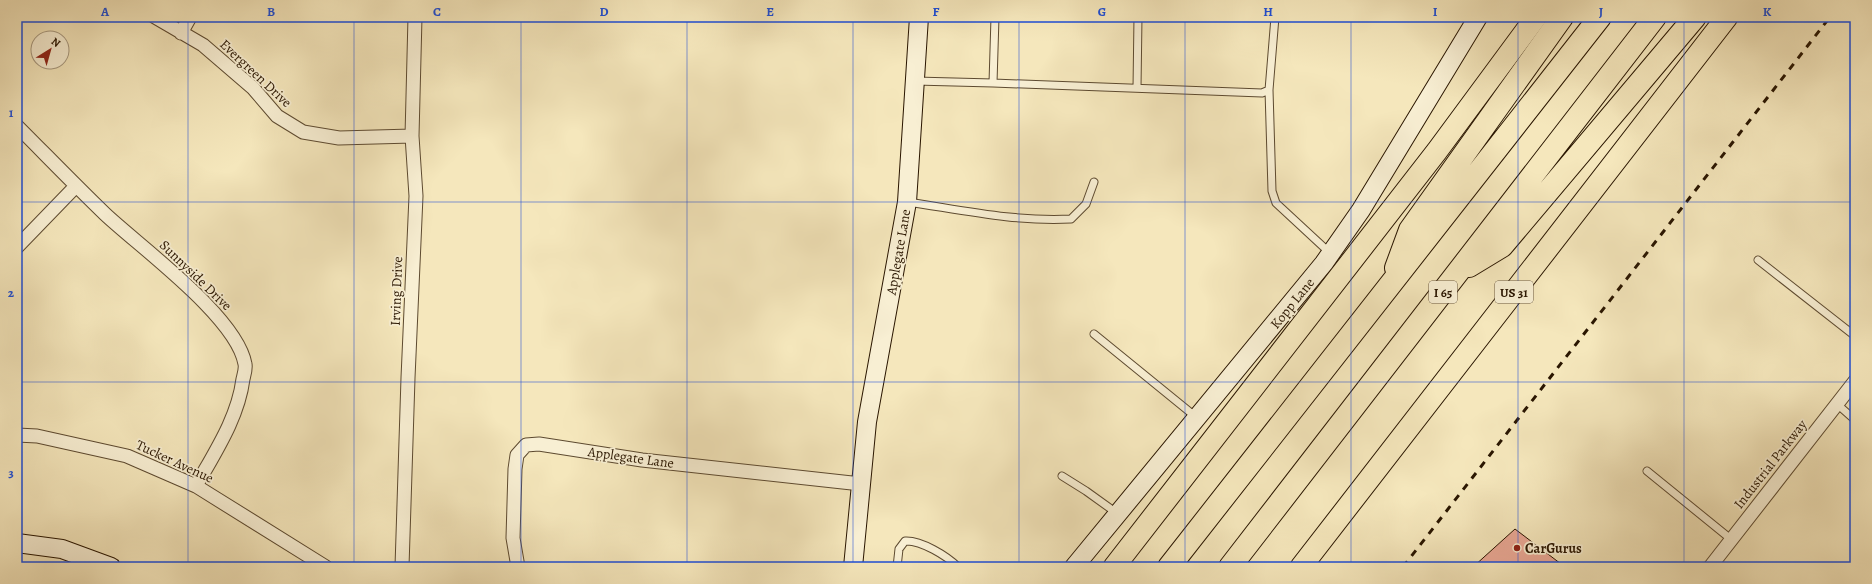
<svg xmlns="http://www.w3.org/2000/svg" width="1872" height="584" font-family="Alegreya,serif">
<style>
.building{fill:#e9a895;stroke:#2a1601}
.lines{fill:none;stroke-linecap:round;stroke-linejoin:round}
.lane-casing{stroke:#5d4a30;stroke-width:9}
.street-casing{stroke:#5d4a30;stroke-width:15}
.secondary-casing{stroke:#2a1601;stroke-width:20}
.primary-casing{stroke:#2a1601;stroke-width:23}
.highway-casing{stroke:#2a1601;stroke-width:24}
.lane{stroke:#f8efd3;stroke-width:7}
.street{stroke:#f8efd3;stroke-width:13}
.secondary{stroke:#f8efd3;stroke-width:18}
.primary{stroke:#f5e7bc;stroke-width:21}
.highway{stroke:#f5e7bc;stroke-width:22}
.rail{stroke:#2a1601;stroke-width:3;stroke-dasharray:7 7;stroke-linecap:butt}
.grid{fill:none;stroke:#1d4ed8;stroke-width:1;stroke-opacity:0.55}
.poi-dot{fill:#8f2418;stroke:#f8efd3;stroke-width:1.5}
.labels{text-anchor:middle;stroke-width:3.5;stroke-linejoin:round;paint-order:stroke}
.shield{fill:#f8efd3;stroke:#685740;stroke-width:1}
.shield-label{font-size:13px;font-weight:bold;fill:#2a1601}
.street-label{font-size:14px;fill:#2a1601;stroke:#f8efd3}
.poi-label{font-size:14px;font-weight:bold;fill:#2a1601;stroke:#f8efd3;text-anchor:start}
.neatline{fill:none;stroke:#1d4ed8;stroke-width:1.5}
.grid-label{font-size:13px;text-anchor:middle;font-weight:bold;fill:#1d4ed8}
</style>
<rect width="100%" height="100%" fill="#f5e7bc"/>
<filter id="stains"><feTurbulence type="fractalNoise" baseFrequency=".005" numOctaves="4"/><feColorMatrix values="0 0 0 0 .2 0 0 0 0 .09 0 0 0 0 .02 0 0 0 .5 -.17"/></filter>
<radialGradient id="worn" r=".72"><stop offset=".6" stop-color="#630" stop-opacity="0"/><stop offset="1" stop-color="#630" stop-opacity=".3"/></radialGradient>
<path class="building" d="M1515,529L1565,567H1473Z"/>
<g class="lines">
<defs>
<path id="lane" d="M995,17L993,83L1262,93L1269,90L1275,17
M915,81L993,83
M1137,88L1138,17
M1269,90L1272,191L1276,203L1330,253
M908,202C962,210 1016,222 1071,219L1086,204L1094,182
M1758,260L1855,336
M1094,334L1196,417
M1837,404L1855,420
M1647,471L1732,540
M1062,476L1086,491L1118,514
M897,567L899,549L905,541C921,540 947,556 958,567"/>
<path id="street" d="M155,17L203,45L253,88L277,116L303,132L339,138L412,136
M181,33L190,17
M17,126C46,155 75,185 105,214C140,247 237,317 245,364C246,369 244,375 243,379C238,418 215,452 196,486
M17,247L76,186
M17,435L37,436L127,456L196,486L326,567
M402,567L408,378L416,196L412,136L415,17
M518,567L513,538L515,469L517,455L526,445L539,444L642,460L861,484
M1710,567L1855,381"/>
<path id="secondary" d="M17,543L62,549L111,567
M853,567L867,422L907,202L919,17
M1074,567L1324,263L1361,210L1478,17"/>
<path id="primary" d="M1114,567L1437,151L1536,17
M1301,567L1727,17"/>
<path id="highway" d="M1469,266L1502,246L1695,17
M1396,268L1410,230L1562,17
M1169,567L1600,17
M1230,567L1655,17"/>
</defs>
<use href="#lane" class="lane-casing"/>
<use href="#street" class="street-casing"/>
<use href="#secondary" class="secondary-casing"/>
<use href="#primary" class="primary-casing"/>
<use href="#highway" class="highway-casing"/>
<use href="#lane" class="lane"/>
<use href="#street" class="street"/>
<use href="#secondary" class="secondary"/>
<use href="#primary" class="primary"/>
<use href="#highway" class="highway"/>
<path class="rail" d="M1403,567L1830,17"/>
</g>
<path class="grid" d="M188,17V567M354,17V567M521,17V567M687,17V567M853,17V567M1019,17V567M1185,17V567M1351,17V567M1518,17V567M1684,17V567M17,202H1855M17,382H1855"/>
<circle class="poi-dot" cx="1517" cy="548" r="4"/>
<g class="labels">
<g class="shield">
<rect x="1429" y="281" width="28" height="22" rx="3"/>
<rect x="1495" y="281" width="38" height="22" rx="3"/>
</g>
<g class="shield-label">
<text x="1443" y="297">I 65</text>
<text x="1514" y="297">US 31</text>
</g>
<g class="street-label">
<text transform="translate(256 73) rotate(43)" y="5">Evergreen Drive</text>
<text transform="translate(898 252) rotate(-80)" y="5">Applegate Lane</text>
<text transform="translate(196 275) rotate(44)" y="5">Sunnyside Drive</text>
<text transform="translate(396 291) rotate(-88)" y="5">Irving Drive</text>
<text transform="translate(1292 303) rotate(-51)" y="5">Kopp Lane</text>
<text transform="translate(631 457) rotate(8)" y="5">Applegate Lane</text>
<text transform="translate(175 461) rotate(25)" y="5">Tucker Avenue</text>
<text transform="translate(1770 464) rotate(-52)" y="5">Industrial Parkway</text>
</g>
<g class="poi-label">
<text x="1525" y="553">CarGurus</text>
</g>
</g>
<rect width="1872" height="584" fill="none" stroke="#f5e7bc" stroke-width="44"/>
<g transform="translate(50 50) rotate(37)"><circle r="19" fill="#f8efd3" stroke="#a6987f"/>
<path d="M0-3L7 15L0 10L-7 15Z" fill="#8f2418"/>
<text y="-6" font-size="11" font-weight="bold" text-anchor="middle" fill="#2a1601">N</text>
</g>
<rect x="22" y="22" width="1828" height="540" class="neatline"/>
<g class="grid-label">
<text x="105" y="16">A</text>
<text x="271" y="16">B</text>
<text x="437" y="16">C</text>
<text x="604" y="16">D</text>
<text x="770" y="16">E</text>
<text x="936" y="16">F</text>
<text x="1102" y="16">G</text>
<text x="1268" y="16">H</text>
<text x="1435" y="16">I</text>
<text x="1601" y="16">J</text>
<text x="1767" y="16">K</text>
<text x="11" y="117">1</text>
<text x="11" y="297">2</text>
<text x="11" y="477">3</text>
</g>
<rect width="100%" height="100%" filter="url(#stains)"/>
<rect width="100%" height="100%" fill="url(#worn)"/>
</svg>
